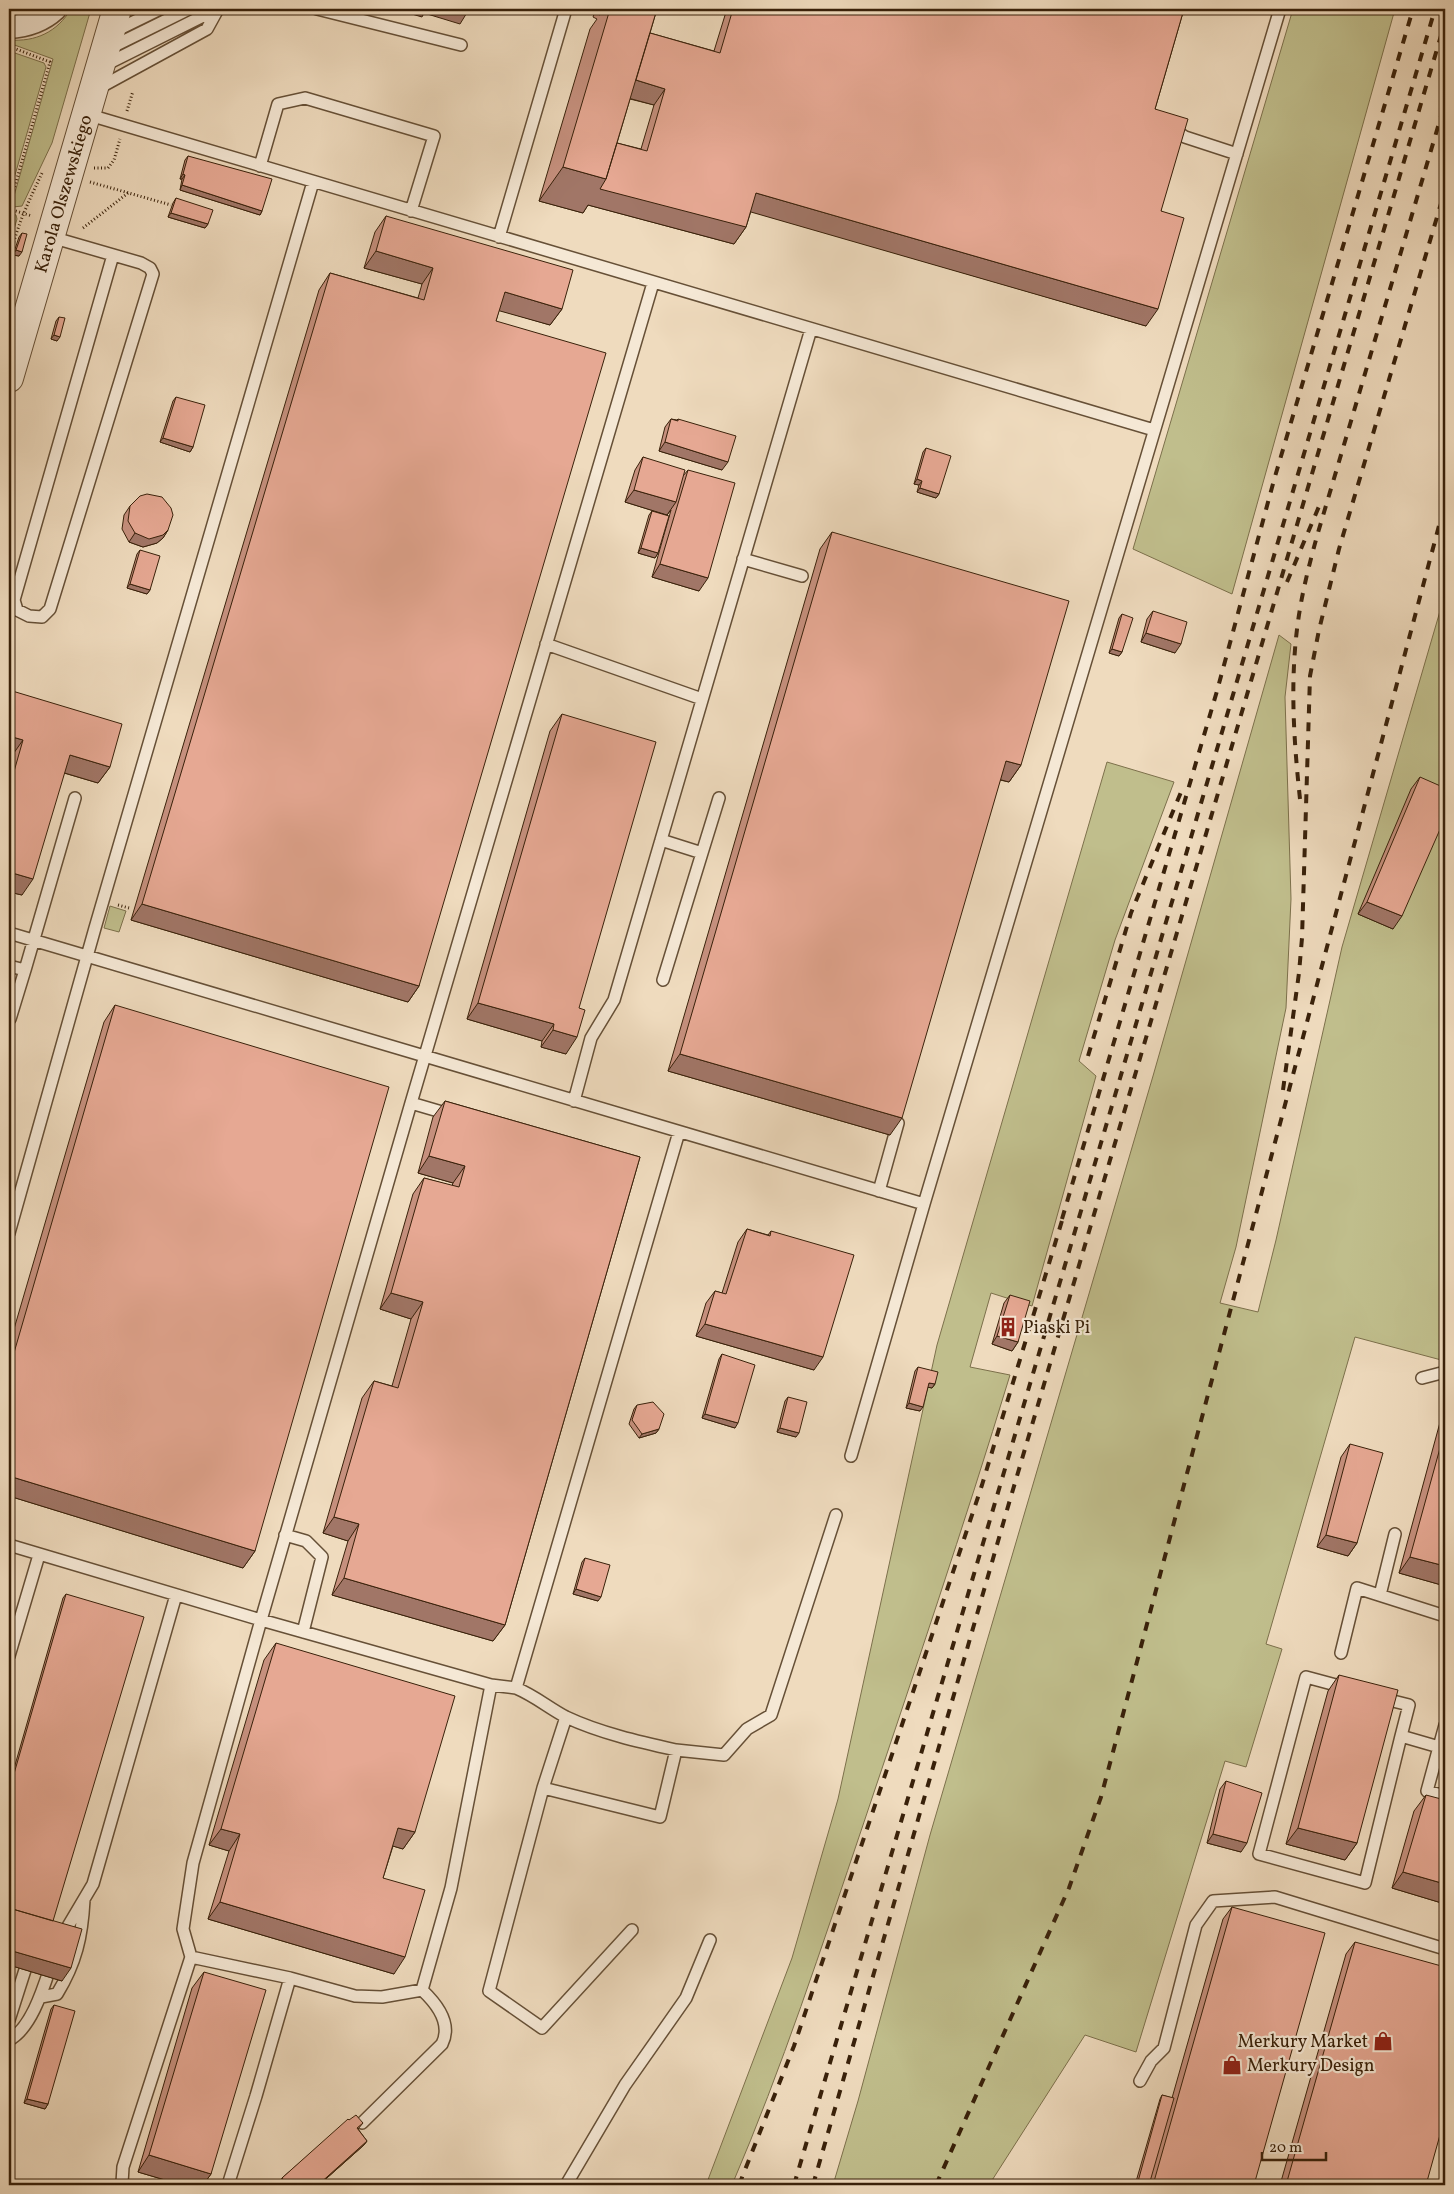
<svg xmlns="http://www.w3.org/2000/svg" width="1454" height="2194" font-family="Vollkorn,serif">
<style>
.green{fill:#c0be8c;stroke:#7c704b}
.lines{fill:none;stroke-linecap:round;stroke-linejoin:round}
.service-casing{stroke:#665037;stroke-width:14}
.minor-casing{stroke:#665037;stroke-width:25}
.tertiary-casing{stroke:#665037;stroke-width:30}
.path{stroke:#39210a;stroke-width:3;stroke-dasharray:1 2.5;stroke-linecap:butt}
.service{stroke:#f5e8d5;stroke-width:11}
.minor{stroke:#f5e8d5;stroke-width:22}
.tertiary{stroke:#f5e8d5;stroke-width:28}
.rail{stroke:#39210a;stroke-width:4;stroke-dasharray:9 9;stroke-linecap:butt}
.wall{fill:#c6907e;stroke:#39210a;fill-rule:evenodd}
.shaded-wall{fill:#a17667;stroke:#39210a}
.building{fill:#e6a893;stroke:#39210a}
.labels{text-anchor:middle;stroke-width:4.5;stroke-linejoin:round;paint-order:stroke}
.street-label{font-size:18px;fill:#39210a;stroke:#f5e8d5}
.poi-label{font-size:18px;fill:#39210a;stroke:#f5e8d5;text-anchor:start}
</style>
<rect width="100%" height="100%" fill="#efdbbe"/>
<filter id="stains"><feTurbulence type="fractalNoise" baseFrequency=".004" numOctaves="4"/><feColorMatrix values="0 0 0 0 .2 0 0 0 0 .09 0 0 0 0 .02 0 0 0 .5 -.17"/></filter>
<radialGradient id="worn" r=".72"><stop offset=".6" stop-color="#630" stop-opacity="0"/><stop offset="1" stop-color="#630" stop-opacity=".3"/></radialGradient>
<path class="green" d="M71,9H91L52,143L22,206L13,207L12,203L53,59L9,43V40C36,42 57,32 71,9Z
M1293,9H1395L1232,594L1133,549Z
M9,51L44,63L46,67L9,196Z
M9,212L16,215L17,219L9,246Z
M1445,594V1361L1355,1337L1266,1644L1282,1649L1246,1767L1225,1761L1136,2052L1085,2035L989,2185H833L858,2101L930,1835L1153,1076L1279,635L1291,644L1285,697L1291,899L1286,1008L1236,1247L1220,1303L1258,1312L1276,1240L1342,947Z
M1107,762L1174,782L1115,940L1079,1061L1096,1076L1032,1306L991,1293L970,1367L1010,1375C964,1526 913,1676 863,1825C822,1946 782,2068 732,2185H706L792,1958L838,1799L937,1345Z
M110,906L126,911L119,932L104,928Z"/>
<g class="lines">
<defs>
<path id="service" d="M317,9L461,45
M113,32L160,9
M108,49L189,9
M103,66L217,9
M97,89L207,29L218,9
M86,114L1154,430
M1172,128L1185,137L1237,154
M260,166L278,104L305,98L434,136L411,211
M51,237L141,263L150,268L153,274L50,609L42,617L29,616L17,610L14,600L113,255
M499,237L566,9
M743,559L802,576
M546,644L702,699
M661,840L702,853L663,980
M702,853L719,798
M9,933L924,1204L1280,9
M9,966L25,970L10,1019
M25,970L75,798
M574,1101L591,1038L614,1000L811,329
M411,1103L452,1115
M879,1191L898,1123
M9,1233L95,928L313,182
M1422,1378L1445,1372
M851,1456L924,1204
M285,1535L306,1541L322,1557L303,1632
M9,1545L261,1620L491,1685L516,1688L679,1132
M1380,1595L1395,1534
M1341,1653L1357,1588L1445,1616
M9,1656L39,1555
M516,1688C535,1696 549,1708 566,1717C600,1733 640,1742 676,1750L660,1817L543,1788L566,1717
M1347,1688L1306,1677L1259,1854L1365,1883L1401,1736L1439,1747
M1381,1698L1409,1705L1401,1736
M1445,1725L1427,1791L1445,1796
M676,1750L724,1755L747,1729L771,1715L836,1515
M543,1788L489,1991L542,2028L632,1930
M61,1938L93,1884L176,1595
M191,1957L290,1978L355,1996L382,1997L422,1990L451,1888L491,1685
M41,1997L57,1994C76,1963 82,1937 84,1900
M9,2020L25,1970
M9,2040C32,2028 44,1986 52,1962
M1140,2081L1151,2061L1164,2048L1196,1925L1213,1901L1275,1897L1445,1949
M362,2123L442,2044C452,2024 437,2004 422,1990
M125,2185L122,2183L123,2167L191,1957L183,1929L193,1863L261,1620L411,1103L653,283
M228,2185L256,2096L290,1978
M566,2185L625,2085L686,1998L710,1940
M1445,2185V2184"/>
<path id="minor" d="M9,27C27,26 42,21 55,9"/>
<g id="tertiary">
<path id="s1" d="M9,378L117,9"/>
</g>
</defs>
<use href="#service" class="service-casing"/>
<use href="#minor" class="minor-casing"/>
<use href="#tertiary" class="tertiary-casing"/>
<path class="path" d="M127,111L133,91
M94,168H108L114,160L120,139
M90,182L171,205
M9,207L50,62L16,49
M9,209L32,216
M83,228L128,193
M9,266C13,233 28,203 42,173
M118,905L129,908"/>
<use href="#service" class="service"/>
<use href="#minor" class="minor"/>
<use href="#tertiary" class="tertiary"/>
<path class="rail" d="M1287,582L1320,504
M1300,799C1293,734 1289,668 1301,603C1305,581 1311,558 1317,536L1445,103
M1088,1056L1131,913L1181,792
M1283,1090L1299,973L1302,938L1310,676L1319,630L1339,549L1445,190
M1062,1219L1217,691L1274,480L1413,9
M739,2185L794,2046L914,1689L982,1485L1064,1214
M794,2185L1435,9
M813,2185L1007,1510L1445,22
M936,2185L1069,1888L1101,1797L1445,503"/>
</g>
<path class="wall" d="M596,9H657L650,33L714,51L726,12L713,9H1184L1155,109L1161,211L1146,326L751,211L746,227L734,244L588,205L583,213L539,201L590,29L597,19L593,17ZM630,99L654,105L641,149L617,143Z
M188,156L262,211L260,215L180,190L182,179H180L185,160Z
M176,198L208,224L205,228L168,217L173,203Z
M386,216L562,309L550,325L499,310L496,321L419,986L408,1002L131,920L319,290L330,273L418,298L422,284L364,268L375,232Z
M22,233L19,256L13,255L19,237Z
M59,317L57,341L51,339L56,321Z
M176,397L193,447L190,452L160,442L173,401Z
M671,419L677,420L678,419L722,470L659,451L665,427Z
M926,448L939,494L936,498L917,492L919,485L914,484L923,452Z
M643,457L683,476L688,470L699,591L652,577L671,510L667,515L625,502L635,470Z
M130,506L168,530L163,538L157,543L143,547L129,542L122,529L124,515Z
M652,511L658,553L655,558L638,553L649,515Z
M832,532L1021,765L1009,782L1000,780L890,1135L668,1071L820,549Z
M140,550L150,590L147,594L127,588L137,554Z
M1153,611L1175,653L1141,642L1147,619Z
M1122,614V652L1119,656L1109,653L1119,618Z
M9,690L110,767L98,783L64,773L22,895L9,892V766L11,757L9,756Z
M562,714L566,1054L541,1047L542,1041L467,1019L550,731Z
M1420,777L1393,929L1358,914L1411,789Z
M115,1005L255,1551L243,1568L9,1496V1346L104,1022Z
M445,1101L640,1157L505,1625L493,1641L332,1595L348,1541L323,1533L362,1398L374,1381L392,1386L411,1319L380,1309L413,1194L424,1178L452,1186L453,1183L418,1173L433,1117Z
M747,1229L768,1235L771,1231L814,1370L696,1336L706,1303L715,1291L722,1293L738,1242Z
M1010,1295L1018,1342L1012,1351L992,1344L1004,1303Z
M722,1354L735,1428L702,1418L719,1359Z
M918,1367L935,1384L932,1388L928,1387L920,1411L906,1408L915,1371Z
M788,1397L796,1437L777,1432L785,1401Z
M1445,1404V1586L1399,1573Z
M637,1405L659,1429L656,1433L639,1438L629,1424L634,1409Z
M1350,1444L1357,1543L1348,1556L1317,1547L1341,1457Z
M585,1558L598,1601L573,1594L582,1562Z
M66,1594L53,1921L62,1981L9,1965V1786L63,1598Z
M276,1643L415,1832L403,1849L393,1846L383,1878L394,1974L208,1919L229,1851L209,1845L264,1660Z
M1339,1675L1357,1843L1345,1860L1286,1844L1328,1691Z
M1226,1781L1241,1852L1207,1843L1220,1789Z
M1426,1795L1445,1904L1392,1888L1414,1811Z
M1232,1907L1254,2185H1135L1160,2099L1162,2095L1172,2098L1223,1919Z
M1355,1942L1426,2185H1280L1346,1954Z
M204,1972L211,2174L203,2185H182L138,2172L192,1988Z
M54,2005L48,2104L45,2109L24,2103L51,2009Z
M349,2120L363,2123L358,2129L367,2141L364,2145L319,2185H281L279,2183L282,2178Z"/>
<path class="shaded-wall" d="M395,9H460L468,11L460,24L424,13L422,17Z
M713,9H728L726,12Z
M629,78L665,89L654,105L617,95Z
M563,167L606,179L746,227L734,244L588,205L583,213L539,201Z
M183,174L185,175L182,179H180Z
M182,185L262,211L260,215L180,190Z
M756,193L1158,309L1146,326L744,210Z
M171,213L208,224L205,228L168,217Z
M16,250L22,252L19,256L13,255Z
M376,251L433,268L422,284L364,268Z
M505,292L562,309L550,325L493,309Z
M54,335L60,337L57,341L51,339Z
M163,438L193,447L190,452L160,442Z
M665,442L728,462L722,470L659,451Z
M917,479L922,481L919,485L914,484Z
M920,488L939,494L936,498L917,492Z
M634,490L676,502L667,515L625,502Z
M168,530L163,538L157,543L143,547L129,542L135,533Z
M641,548L658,553L655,558L638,553Z
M660,564L708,578L699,591L652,577Z
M130,584L150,590L147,594L127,588Z
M1146,633L1181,644L1175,653L1141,642Z
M1112,649L1122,652L1119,656L1109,653Z
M9,736L23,740L11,757L9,756Z
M70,755L110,767L98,783L58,771Z
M1006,761L1021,765L1009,782L994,778Z
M9,872L33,879L22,895L9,892Z
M1367,902L1402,916L1393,929L1358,914Z
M142,904L419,986L408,1002L131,920Z
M478,1003L554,1024L542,1041L467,1019Z
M553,1030L577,1037L566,1054L541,1047Z
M680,1054L902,1118L890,1135L668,1071Z
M429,1156L465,1166L453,1183L418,1173Z
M391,1293L423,1302L411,1319L380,1309Z
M705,1324L823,1357L814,1370L696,1336Z
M997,1336L1018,1342L1012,1351L992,1344Z
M929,1383L935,1384L932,1388L927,1387Z
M909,1403L923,1407L920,1411L906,1408Z
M705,1414L738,1423L735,1428L702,1418Z
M780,1428L799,1433L796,1437L777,1432Z
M659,1429L656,1433L639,1438L642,1434Z
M9,1476L255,1551L243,1568L9,1496Z
M334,1517L359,1524L348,1541L323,1533Z
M1326,1535L1357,1543L1348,1556L1317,1547Z
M1410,1557L1445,1566V1586L1399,1573Z
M344,1578L505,1625L493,1641L332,1595Z
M576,1589L601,1597L598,1601L573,1594Z
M398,1828L415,1832L403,1849L386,1844Z
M1298,1828L1357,1843L1345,1860L1286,1844Z
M221,1829L240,1834L229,1851L209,1845Z
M1213,1834L1247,1843L1241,1852L1207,1843Z
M1403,1872L1445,1884V1904L1392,1888Z
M220,1902L405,1957L394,1974L208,1919Z
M9,1950L71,1968L62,1981L9,1965Z
M27,2099L48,2104L45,2109L24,2103Z
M367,2141L364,2145L319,2185H318Z
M149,2155L211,2174L203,2185H182L138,2172Z"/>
<path class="building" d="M460,9H469L468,11Z
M598,9H604L600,15L596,13Z
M610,9H657L606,179L563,167Z
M733,9H1184L1155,109L1188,119L1161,211L1184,218L1158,309L756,193L746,227L600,189L606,179L617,143L647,151L665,89L636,80L650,33L720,53Z
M188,156L272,179L262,211L182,185L185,175L183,174Z
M176,198L213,210L208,224L171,213Z
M386,216L573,270L562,309L505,292L496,321L606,353L419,986L142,904L330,273L424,300L433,268L376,251Z
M22,233L27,234L22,252L16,250Z
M59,317L65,318L60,337L54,335Z
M176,397L205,405L193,447L163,438Z
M671,419L678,421V419L736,436L728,462L665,442Z
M926,448L951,456L939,494L920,488L922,481L917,479Z
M643,457L685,470L676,502L634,490Z
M688,470L735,483L708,578L660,564Z
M147,494L162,497L171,508L173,515L168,530L163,535L149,539L135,533L128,521L130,506L140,496Z
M652,511L669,516L658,553L641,548Z
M832,532L1069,601L1021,765L1006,761L902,1118L680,1054Z
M140,550L160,556L150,590L130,584Z
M1153,611L1187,622L1181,644L1146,633Z
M1122,614L1133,618L1122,652L1112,649Z
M9,690L122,724L110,767L70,755L33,879L9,872V789L23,740L9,736Z
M562,714L656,742L579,1008L585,1010L577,1037L553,1030L554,1024L478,1003Z
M1420,777L1445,788V818L1402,916L1367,902Z
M115,1005L389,1087L255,1551L9,1476V1370Z
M445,1101L640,1157L505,1625L344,1578L359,1524L334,1517L374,1381L398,1388L423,1302L391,1293L424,1178L459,1187L465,1166L429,1156Z
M747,1229L770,1236L771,1231L854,1255L823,1357L705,1324L715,1291L726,1294Z
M1010,1295L1030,1301L1018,1342L997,1336Z
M722,1354L755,1365L738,1423L705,1414Z
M918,1367L938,1372L935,1384L929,1383L923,1407L909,1403Z
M788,1397L807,1402L799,1433L780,1428Z
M653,1402L664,1414L659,1429L642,1434L632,1420L637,1405Z
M1445,1430V1566L1410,1557Z
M1350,1444L1383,1453L1357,1543L1326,1535Z
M585,1558L610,1565L601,1597L576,1589Z
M66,1594L144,1617L53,1921L9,1908V1791Z
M276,1643L455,1696L415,1832L398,1828L383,1878L425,1890L405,1957L220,1902L240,1834L221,1829Z
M1339,1675L1398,1690L1357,1843L1298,1828Z
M1226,1781L1262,1793L1247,1843L1213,1834Z
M1426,1795L1445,1800V1884L1403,1872Z
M1232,1907L1325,1933L1254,2185H1153Z
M9,1908L82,1929L71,1968L9,1950Z
M1355,1942L1445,1967V2117L1426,2185H1286Z
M204,1972L266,1990L211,2174L149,2155Z
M54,2005L75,2011L48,2104L27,2099Z
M1162,2095L1174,2098L1149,2185H1137Z
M356,2115L363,2123L357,2128L367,2141L318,2185H288L282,2178L348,2119L349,2120Z"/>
<defs>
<symbol id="building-bare" viewBox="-9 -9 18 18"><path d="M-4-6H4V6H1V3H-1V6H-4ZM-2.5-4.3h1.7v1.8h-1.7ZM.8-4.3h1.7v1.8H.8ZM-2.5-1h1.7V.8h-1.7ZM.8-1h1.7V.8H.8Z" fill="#8f2418" stroke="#f5e8d5" stroke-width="2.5" paint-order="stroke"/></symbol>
<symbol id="shop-bare" viewBox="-9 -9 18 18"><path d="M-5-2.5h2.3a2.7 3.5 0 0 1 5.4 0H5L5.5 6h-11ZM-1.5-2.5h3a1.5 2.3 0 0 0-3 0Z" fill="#8f2418" stroke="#f5e8d5" stroke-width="2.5" paint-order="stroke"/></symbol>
</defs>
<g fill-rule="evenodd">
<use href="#building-bare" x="994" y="1313" width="28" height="28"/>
<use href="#shop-bare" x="1369" y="2027" width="28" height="28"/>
<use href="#shop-bare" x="1218" y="2051" width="28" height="28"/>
</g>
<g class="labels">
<g class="street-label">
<text dy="6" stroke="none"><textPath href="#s1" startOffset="192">Karola Olszewskiego</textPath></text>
</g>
<g class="poi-label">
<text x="1023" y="1333">Piaski Pi</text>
<text x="1368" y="2047" text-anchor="end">Merkury Market</text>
<text x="1247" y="2071">Merkury Design</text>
</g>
</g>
<rect width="1454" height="2194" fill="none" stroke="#efdbbe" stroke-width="30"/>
<rect x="10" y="10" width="1434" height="2174" fill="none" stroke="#39210a" stroke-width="2.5"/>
<rect x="15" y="15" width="1424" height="2164" fill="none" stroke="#39210a"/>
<path d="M1262 2152v8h64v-8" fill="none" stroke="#39210a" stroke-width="2.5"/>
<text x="1269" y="2152" font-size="15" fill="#39210a" stroke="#f5e8d5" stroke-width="4" paint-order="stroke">20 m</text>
<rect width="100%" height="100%" filter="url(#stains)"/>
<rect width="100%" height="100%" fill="url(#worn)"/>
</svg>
